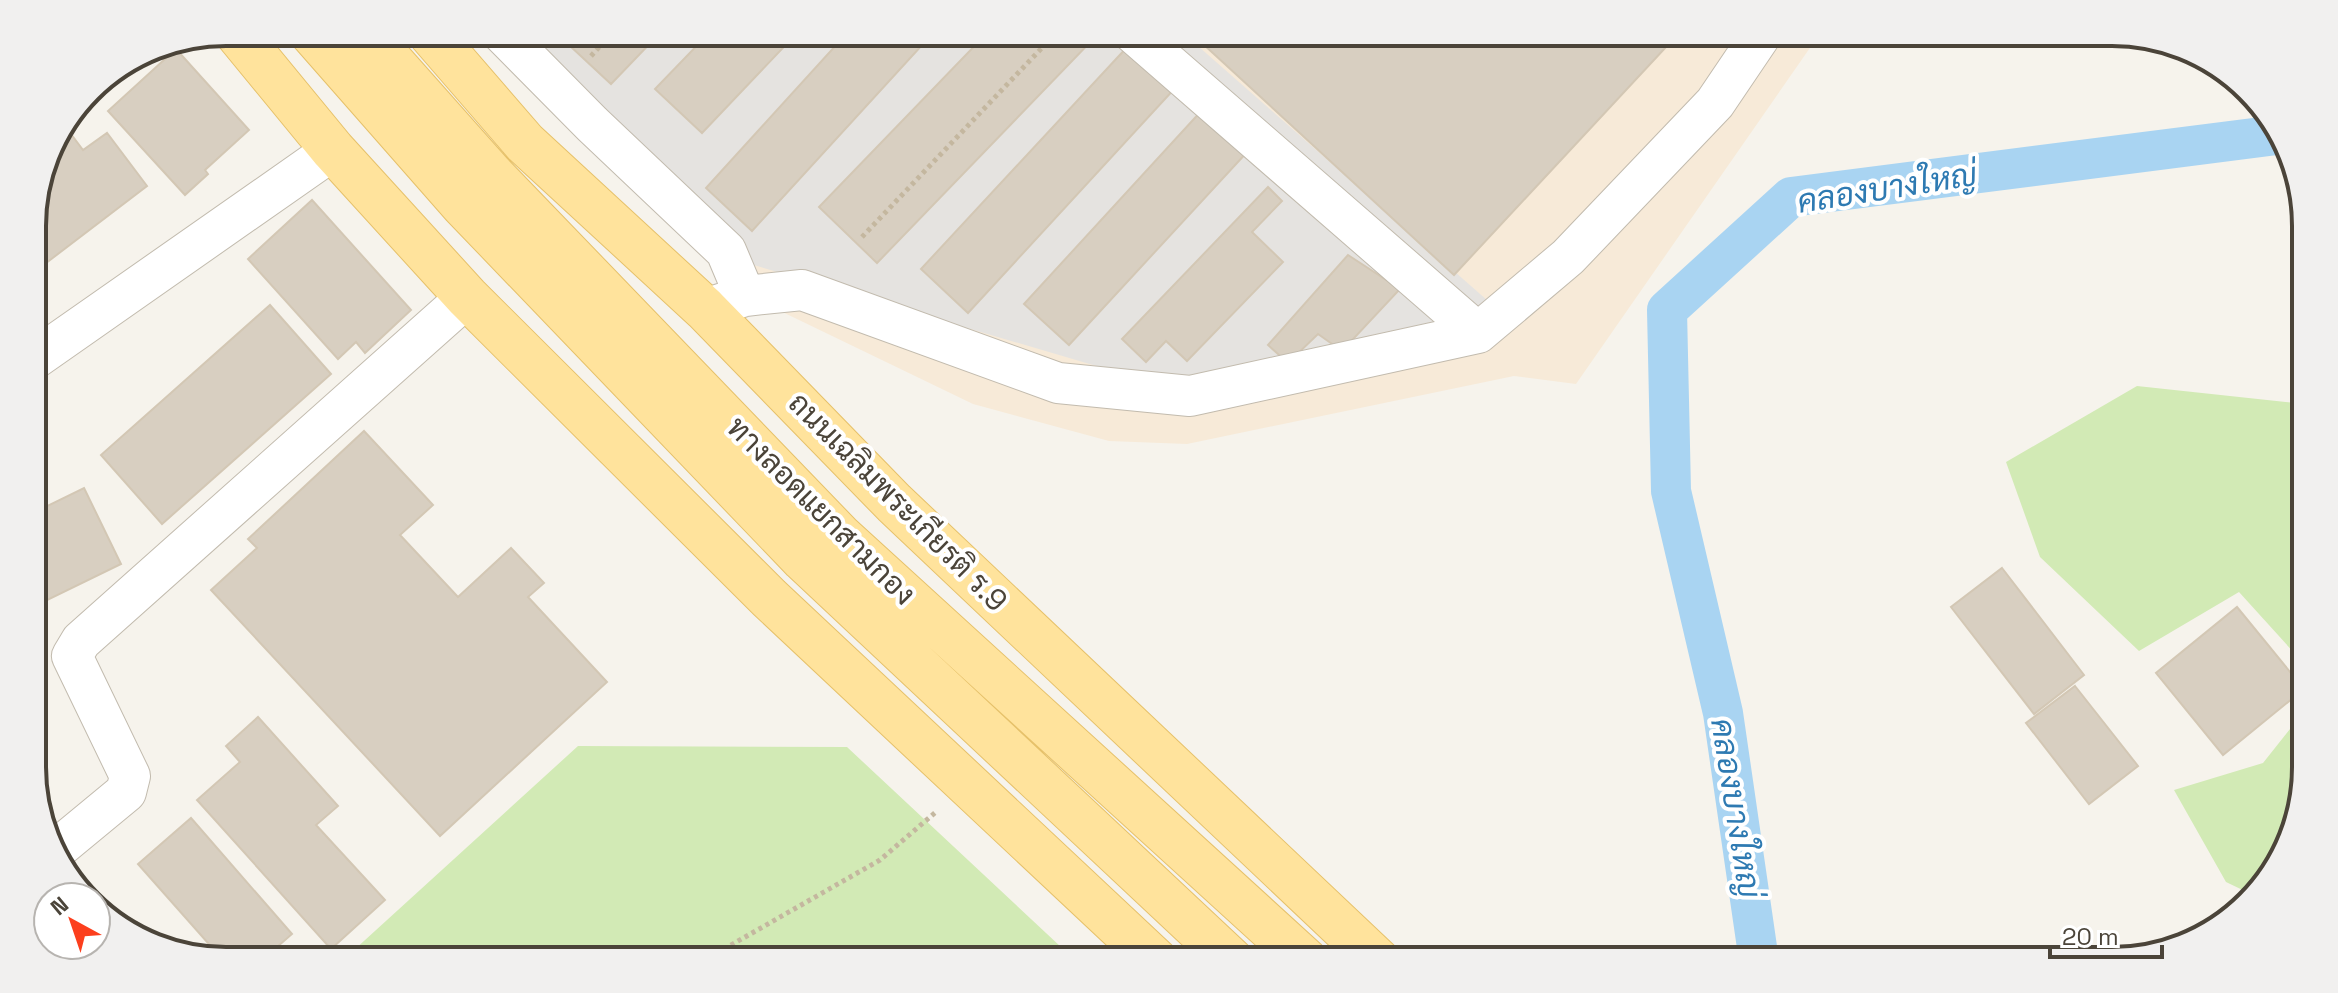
<svg xmlns="http://www.w3.org/2000/svg" width="2338" height="993" font-family="'Space Grotesk',Sarabun,sans-serif">
<style>
.commercial{fill:#f7ead8}
.green{fill:#d2eab5}
.parking{fill:#e5e3e0}
.lines{fill:none;stroke-linecap:round;stroke-linejoin:round}
.canal{stroke:#a9d4f2;stroke-width:40}
.building{fill:#d8cfc1;stroke:#d3c7b4;stroke-width:2}
.minor-casing{stroke:#c2bbae;stroke-width:42}
.major-casing{stroke:#e6c16a;stroke-width:46}
.path{stroke:#c4b79f;stroke-width:5;stroke-dasharray:4 4;stroke-linecap:butt}
.minor{stroke:#fff;stroke-width:40}
.major{stroke:#ffe39c;stroke-width:44}
.labels{text-anchor:middle;stroke-width:8;stroke-linejoin:round;paint-order:stroke}
.street-label{font-size:30px;fill:#4b4439;stroke:#fff}
.water-label{font-size:32px;font-style:italic;fill:#2e7ab2;stroke:#fff}
.rim{fill:none;stroke:#4b4439;stroke-width:4}
</style>
<rect width="100%" height="100%" fill="#f6f3ec"/>
<path class="commercial" d="M486,32H1821L1576,384L1514,376L1187,444L1109,441L973,404L770,306Z"/>
<path class="green" d="M2137,386L2305,404L2306,666L2239,592L2139,651L2040,557L2006,462Z
M2306,709V767L2291,841L2251,894L2226,882L2174,790L2263,763Z
M578,746L847,747L1076,961H342Z"/>
<path class="parking" d="M486,32H1182L1496,308L1154,383L703,250Z"/>
<g class="lines">
<path class="canal" d="M1759,961L1723,713L1671,491L1667,310L1791,197L2277,135"/>
</g>
<path class="building" d="M555,32H661L611,84Z
M710,32H798L702,133L655,89Z
M848,32H934L752,231L706,188Z
M988,32H1100L877,263L819,207Z
M1190,32H1680L1454,275Z
M1130,44L1176,87L968,313L921,269Z
M176,49L249,130L205,170L208,174L185,195L108,111Z
M1204,108L1249,150L1069,345L1024,304Z
M68,130L83,150L107,133L147,186L33,273L32,213L52,142Z
M1268,187L1282,201L1252,232L1283,262L1187,361L1166,341L1146,362L1122,339Z
M312,200L411,310L365,353L356,342L338,359L248,259Z
M1348,255L1400,289L1342,351L1318,334L1288,363L1268,345Z
M270,305L331,374L162,524L101,455Z
M364,431L433,505L400,535L458,597L511,548L544,583L528,597L607,682L440,836L211,590L257,548L248,539Z
M84,488L121,564L33,607V513Z
M2002,568L2084,675L2034,714L1951,607Z
M2237,607L2304,689L2223,755L2156,673Z
M2075,686L2138,766L2089,804L2026,723Z
M258,717L338,806L316,825L385,900L331,949L197,800L240,762L226,746Z
M191,818L292,934L261,961L223,960L138,864Z"/>
<g class="lines">
<defs>
<path id="minor" d="M501,32L592,124L726,251L745,296
M705,309L745,296L802,290L1058,383L1190,396L1478,333L1132,32
M1478,333L1568,257L1715,103L1763,32
M33,360L333,150
M57,849L126,792L130,776L72,656L81,641L467,297"/>
<path id="major" d="M236,32L333,150L467,297L769,598L1156,961
M311,32L463,205L803,559L1232,961
M365,32L492,175L840,536L1306,961
M429,32L525,143L705,309L894,503L1378,961"/>
</defs>
<use href="#minor" class="minor-casing"/>
<use href="#major" class="major-casing"/>
<path class="path" d="M591,56L613,32
M862,237L1057,32
M703,961L880,860L937,811"/>
<use href="#minor" class="minor"/>
<use href="#major" class="major"/>
</g>
<g class="labels">
<g class="street-label">
<text transform="translate(898 502) rotate(45)" y="10">ถนนเฉลิมพระเกียรติ ร.9</text>
<text transform="translate(821 511) rotate(45)" y="10">ทางลอดแยกสามกอง</text>
</g>
<g class="water-label">
<text transform="translate(1887 188) rotate(-9)" y="11">คลองบางใหญ่</text>
<text transform="translate(1736 808) rotate(81)" y="11">คลองบางใหญ่</text>
</g>
</g>
<path d="M0 0H2338V993H0ZM226 46H2112A180 180 0 0 1 2292 226V767A180 180 0 0 1 2112 947H226A180 180 0 0 1 46 767V226A180 180 0 0 1 226 46Z" fill="#f1f0ef" fill-rule="evenodd"/>
<path class="rim" d="M226 46H2112A180 180 0 0 1 2292 226V767A180 180 0 0 1 2112 947H226A180 180 0 0 1 46 767V226A180 180 0 0 1 226 46Z"/>
<g transform="translate(72 921) rotate(320)"><circle r="38" fill="#ffffff" stroke="#b7b4b0" stroke-width="2"/>
<path d="M0-6L14 30L0 20L-14 30Z" fill="#fc3f1d"/>
<text y="-12" font-size="22" font-weight="bold" text-anchor="middle" fill="#4b4439">N</text>
</g>
<path d="M2050 945v12h112v-12" fill="none" stroke="#4b4439" stroke-width="4"/>
<text x="2062" y="945" font-size="24" fill="#4b4439" stroke="#ffffff" stroke-width="6" paint-order="stroke">20 m</text>
</svg>
